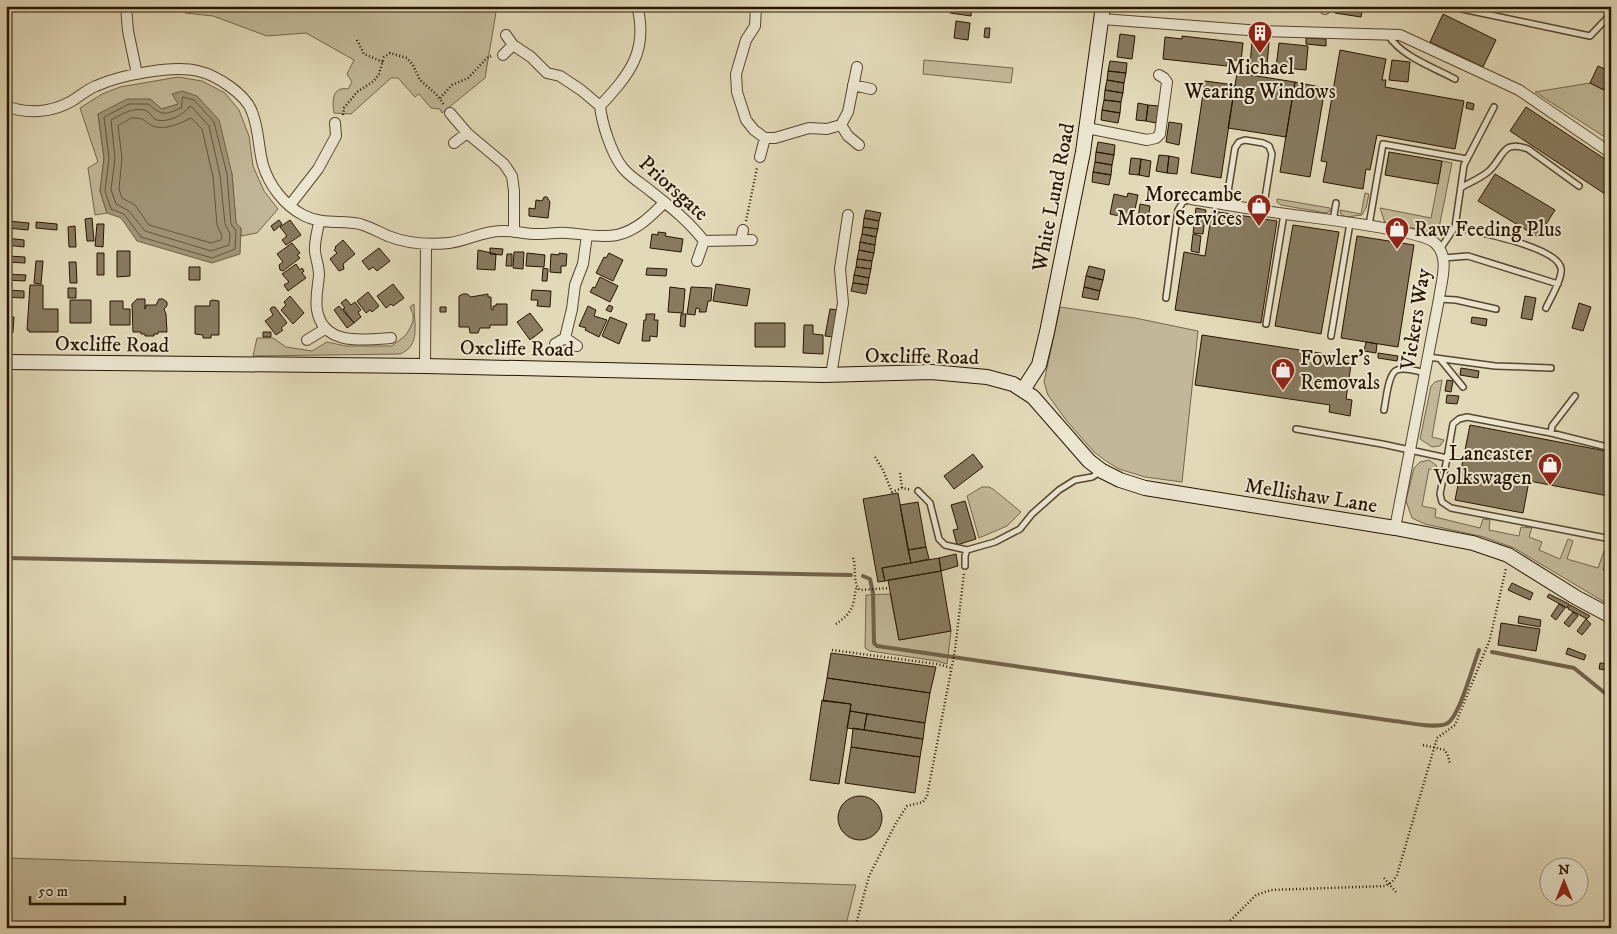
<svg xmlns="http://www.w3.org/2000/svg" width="1617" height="934" font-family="'IM FELL DW Pica',serif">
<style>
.green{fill:#c2b899;stroke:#74664c}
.water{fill:#a29679;stroke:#716249}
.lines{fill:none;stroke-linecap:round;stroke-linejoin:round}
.shore{stroke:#64563c;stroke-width:1}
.stream{stroke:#716249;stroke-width:4}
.building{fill:#887b60;stroke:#271500}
.lane-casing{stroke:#56462e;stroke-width:8}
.street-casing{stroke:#56462e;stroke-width:12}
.secondary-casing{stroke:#271500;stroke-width:16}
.path{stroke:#271500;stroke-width:2.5;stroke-dasharray:1 2.5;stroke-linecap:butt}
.lane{stroke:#ece6d1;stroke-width:5}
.street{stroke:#ece6d1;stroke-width:10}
.secondary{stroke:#ece6d1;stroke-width:14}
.labels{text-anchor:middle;stroke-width:4;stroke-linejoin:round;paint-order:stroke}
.poi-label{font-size:21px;fill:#271500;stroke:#ece6d1;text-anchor:end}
.street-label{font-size:21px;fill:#271500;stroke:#ece6d1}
</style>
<rect width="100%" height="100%" fill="#e2d9b8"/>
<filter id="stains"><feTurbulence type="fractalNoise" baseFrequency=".004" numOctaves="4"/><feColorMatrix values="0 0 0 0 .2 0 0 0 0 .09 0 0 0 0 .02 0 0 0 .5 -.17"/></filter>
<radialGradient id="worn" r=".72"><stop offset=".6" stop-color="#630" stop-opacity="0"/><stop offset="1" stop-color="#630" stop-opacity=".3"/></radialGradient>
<path class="green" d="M186,6H497L485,78L442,113L440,109L431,108L419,94L415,97L398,78H391L351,114L334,113C332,101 332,86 348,89L352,82L347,74L354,60L306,33L267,36L213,16L185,13Z
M924,60L1013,68L1011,83L923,74Z
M178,77L202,81L225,93L239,110L249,136L253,166L264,191L278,209L257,233L241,236V228L236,223L232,174L179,104L161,109L150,99L98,114L104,158L100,191L107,213L95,215L88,168L98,162L80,108L102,94L120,87Z
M1590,83L1604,90H1611V141L1535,92Z
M1442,161L1452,163L1438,233L1385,223L1380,208L1431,218Z
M1365,193L1369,194L1366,208L1362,215L1346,217L1341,214L1340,210L1361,214Z
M1277,199L1330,208V211L1326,213L1281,205L1277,202Z
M414,304C414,323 421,346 400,354L253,356L257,338H273L286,347L312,351L327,342L346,346H392L406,335L410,328L413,321V314L410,307Z
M1060,307L1135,318L1198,331L1182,482L1145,477L1119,469L1106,461L1094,452L1066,420L1048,395L1044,382Z
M1442,380L1432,437L1444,440L1440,446L1432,447L1420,439L1431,386L1435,382Z
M1429,460L1436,465L1438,471L1429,469L1422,506L1436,509L1435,517L1480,528L1483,519L1490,520L1489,530L1519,536L1521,527L1532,528L1529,537L1542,542L1539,550L1560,559L1568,539L1573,541L1567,559L1598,568L1604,551L1609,552L1603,570L1611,573V606L1514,548L1484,537L1425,524L1412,518L1406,501L1414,468L1420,462Z
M982,487H989L993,489L1021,512L1007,526L979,538L967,496Z
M890,594L899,640L951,631L947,664L937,661L870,651L865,648L866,595Z
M6,858L856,885L845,928H6Z"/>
<path class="water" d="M182,91L197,96L219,120L232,174L236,223L241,228L240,254L212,263L137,241L121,218L107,213L100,191L104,158L98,114L127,99H150L162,109L178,104L172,94Z"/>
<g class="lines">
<path class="shore" d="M183,97L194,100L214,122L227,174L231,224L236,231L235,249L212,258L141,237L124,214L111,209L105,191L109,158L104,117L129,104H148C162,115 163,116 181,108Z
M189,107H192L209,126L220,175L225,224L230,234L229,245L211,251L145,231L129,211L116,204L111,190L115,158L111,120C120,115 133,107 145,110C150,112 152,118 157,120C167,123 184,115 189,107Z
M132,118C147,118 142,121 153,126C165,131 181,123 191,118L202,129L213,177L217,225L222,236L221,240L211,243L149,225L135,205L122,198L119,189L122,158L118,126Z"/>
<path class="stream" d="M6,558L851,575
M863,576L870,579L873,593L874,643L877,646L1394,721C1407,722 1434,729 1446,724C1459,719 1473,665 1479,650
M1492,652L1574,668L1611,698"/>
</g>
<path class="building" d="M958,6H972L971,16L950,13L951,8L958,9Z
M1336,6H1363L1361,17L1335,13Z
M1486,6H1503L1500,12Z
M1443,14L1496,40L1483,67L1430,42Z
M956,21L970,23L968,40L954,38Z
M985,28H990L989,38L984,37Z
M1120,34L1135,36L1132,59L1117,57Z
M1182,36L1243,43L1241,61L1228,59L1227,66L1163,59L1165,37L1182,39Z
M1306,38L1326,39V46L1306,44Z
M1252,41L1269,42L1267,66L1250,65Z
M1279,43L1308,46L1306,70L1276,67Z
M1340,50L1386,59L1382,80H1386L1385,87L1464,101L1455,149L1377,135L1370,170L1366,169L1363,189L1323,182L1327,162L1321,161Z
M1392,60L1410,62L1408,82L1389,80Z
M1110,61L1127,63L1126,73L1108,71Z
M1598,66L1611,72V75L1604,90L1590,83Z
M1108,71L1126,73L1124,83L1107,80Z
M1237,73L1295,82L1286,137L1228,128Z
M1107,80L1124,83L1123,93L1105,90Z
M1205,81L1235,85L1221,178L1191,173Z
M1295,82L1325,88L1310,177L1280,172Z
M1105,90L1123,93L1121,102L1104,100Z
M1104,100L1121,102L1120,113L1102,110Z
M1467,102L1474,104L1473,110L1466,108Z
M1138,103L1148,105L1146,121L1136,120Z
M1148,105L1159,106L1156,123L1146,121Z
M1526,107L1611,163V198L1510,131Z
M1102,110L1120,113L1118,123L1101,120Z
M1169,122L1182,124L1179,145L1166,142Z
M1098,142L1115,145L1114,155L1096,152Z
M1096,152L1114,155L1112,165L1095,162Z
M1389,152L1442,161L1438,184L1385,175Z
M1159,155L1169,156L1167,173L1156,171Z
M1169,156L1179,158L1177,174L1167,173Z
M1131,158L1141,159L1139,175L1129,174Z
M1141,159L1151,161L1149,177L1139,175Z
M1095,162L1112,165L1111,175L1093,172Z
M1093,172L1111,175L1109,185L1092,182Z
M1495,174L1555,210L1538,237L1478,201Z
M1128,193L1138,195L1133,219L1110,214L1114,194L1127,197Z
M544,197H547L550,202L548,218L529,216V208L535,209L536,200L542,201Z
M1140,204L1150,206L1148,220L1138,218Z
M1196,208L1206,210L1203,234L1193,233Z
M866,210L881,213L879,221L864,218Z
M1212,211L1277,221L1261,323L1175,310L1184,252L1205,256Z
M92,218L94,241H87L85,219Z
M864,218L879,221L878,229L863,227Z
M279,220L282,224L274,231L271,226Z
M290,220L301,235L286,245L282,240L287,236L280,227Z
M8,221L29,223L28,230L7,228Z
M36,222L57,224V230L36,228Z
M97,224H104L103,247L95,246Z
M1293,225L1339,232L1321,334L1275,326Z
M75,226L76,247H69L68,227Z
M863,227L878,229L876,237L862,234Z
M658,232L666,233L665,236L683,239L681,252L650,248L652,234L658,235Z
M862,234L876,237L875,245L860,242Z
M1193,234L1201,236L1199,253L1191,251Z
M1357,236L1414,245L1398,347L1341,338Z
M6,238L24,240V247L6,245Z
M343,240L355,254L343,264L344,269L339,271L330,259L337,253L334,250L336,248L335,247Z
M860,242L875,245L874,253L859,250Z
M292,243L300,253L297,255L300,258L283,271L280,270L279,265L283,262L277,254Z
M379,248L390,261L377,271L373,267L369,270L362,261Z
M490,248L503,249L502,255L490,254Z
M478,250L496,254L495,270L477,269Z
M859,250L874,253L872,261L857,259Z
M117,251H130V276L117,277Z
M514,252H524L523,269L513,268Z
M97,253H104V275H97Z
M527,253L545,255L544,267L526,266Z
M559,253L567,254L566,266H561V273L550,272L551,254L559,255Z
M609,253L623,260L613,281L596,273L604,257L606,258Z
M507,254H512V266H506Z
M8,256L25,257V263L7,262Z
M857,259L872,261L871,269L856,267Z
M36,261H43L41,284L34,283Z
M69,262H76L77,283H70Z
M296,264L300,270L302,268L304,271L302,273L306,278L288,291L284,285L289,282L282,274Z
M1089,266L1105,270L1103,280L1086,276Z
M189,267H200V280H189Z
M856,267L871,269L869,278L854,275Z
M543,268L548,269L547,281H542Z
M647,268L667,269L666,276L646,275Z
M6,274L26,275L25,281L6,280Z
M854,275L869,278L868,285L853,283Z
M1086,276L1103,280L1100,291L1084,287Z
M600,277L618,286L610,302L590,292L593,287L595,288Z
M853,283L868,285L866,294L851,291Z
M393,284L404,298L393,306L391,304L386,308L377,296Z
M716,284L750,289L747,306L713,301Z
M30,285H43V309H58V332H29V330H27Z
M670,287L685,289L683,313L668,312Z
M691,287L712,288L711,301H708L706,312H699L700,309L696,308L695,315L687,314Z
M1084,287L1100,291L1098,300L1082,297Z
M68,288H76V298H68Z
M6,290L24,291V298L6,297Z
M532,290L551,291L550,307L537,306L538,300H531Z
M368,292L379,306L372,312L370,310L366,313L357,301Z
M463,294H467L471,297L488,294V297H491V309L493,310V306H496V304H507V325H490V328H480L478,333H470L469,327H459V296Z
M290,296L304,313L293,324L281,310L286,305L284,302Z
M1525,296L1536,298L1532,320L1521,318Z
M137,299H145V309L146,305H156L159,299H163L167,302V306L164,309L166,314L167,332H158V334H154V336H145V334H141V332H133L132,304Z
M346,299L351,305L355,302L361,310L358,312L361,317L354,323L343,309L345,308L341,303Z
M70,300H91V323H70Z
M213,300L219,301V335H211V338H203V335L195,334V306H210V301Z
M110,301H123V309H130V325H110Z
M1579,303L1591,307L1583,331L1572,328Z
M609,305L613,307L611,312L606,310Z
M339,306L354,323L347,328L334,310Z
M588,306L596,310L594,316L607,320L599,337L585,330L586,328L579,326Z
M272,307H275L287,323L281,328L283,330L276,335L265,321L273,315L270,309Z
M440,307H446V312H440Z
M830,309L838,310L834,337L825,336Z
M530,313L543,330L530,340L517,322Z
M646,314H655L654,320H658L657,337L650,336V341H642L644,320H646Z
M681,314H686L685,327L680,326Z
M8,317H14L13,332L12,334L6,335V318L9,319Z
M610,317L627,324L619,344L602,336Z
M1472,317L1487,319L1486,326L1471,323Z
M755,323H785V347H755Z
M804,325H813V334L823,335V354L803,353Z
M263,332H271V337H263Z
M1202,335L1352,358L1346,399L1352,400L1350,416L1329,412L1330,405L1195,385Z
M1366,342L1377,344L1376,353L1364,351Z
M1378,353L1398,356L1397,361L1378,358Z
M1461,368L1479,371L1478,378L1460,375Z
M1447,380L1453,381L1451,392L1445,391Z
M1447,395L1459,396L1457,404L1446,403Z
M1470,425L1611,452V481L1608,496L1529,481L1523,513L1455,500Z
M973,454L983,467L954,489L944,476Z
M898,493L911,563L882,568L885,581L878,582L863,499Z
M965,501L976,539L957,545L953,530L958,529L951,505Z
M918,502L926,547L908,550L900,505Z
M926,547L929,559L911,563L908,550Z
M956,554L958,566L941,571L939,558Z
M939,558L941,571L885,581L882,568Z
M941,571L951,631L899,640L888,580Z
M1512,583L1533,593L1530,600L1508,590Z
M1549,594L1569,604L1567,608L1547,597Z
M1559,604L1565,608L1556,620L1551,616Z
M1570,605L1590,616L1587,619L1568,609Z
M1573,612L1578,616L1569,627L1564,623Z
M1519,616L1541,620L1540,627L1518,623Z
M1586,619L1591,624L1582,635L1577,631Z
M1501,623L1540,629L1536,651L1498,645Z
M1568,648L1586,655L1584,660L1566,654Z
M831,653L936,667L930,693L827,678Z
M1600,663L1611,664V671L1599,669Z
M827,678L930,693L925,723L850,711L851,704L823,701Z
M822,700L851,704L839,784L810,780Z
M850,711L867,714L864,730L847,728Z
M867,714L925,723L923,739L864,730Z
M853,728L923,739L920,757L851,747Z
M851,747L920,757L915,793L845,783Z
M838 818a22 22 0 1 1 44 0a22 22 0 1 1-44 0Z"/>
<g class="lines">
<defs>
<path id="lane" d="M1462,9L1590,36L1611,14
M1388,35C1402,57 1433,67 1455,79
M1462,187C1471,182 1481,178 1489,171C1504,157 1502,139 1528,149L1579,186
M1226,204L1235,148L1239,142L1245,140L1263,143L1269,146L1272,154L1263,211
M1333,221L1336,203
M1369,225L1383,144L1467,159
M1455,227C1476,232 1556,246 1561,268C1563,278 1550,299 1546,308
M1440,249L1455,227L1464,165L1494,107
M1443,258L1468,256L1558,284
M1166,298L1178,210L1183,202L1191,199
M1439,299L1456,300L1496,309
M1266,324L1284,214
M1331,336L1350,223
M1428,357L1495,366L1551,368
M1440,359L1463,387
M1384,410C1386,401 1388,373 1397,370C1405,367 1417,371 1425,373
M1296,429L1382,444L1447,458L1440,494L1442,502L1451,508L1611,539
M1551,433L1552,426L1575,396
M1447,458L1453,424L1459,419L1467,417L1551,433L1611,448
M918,491L930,503L939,539L945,545L967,550
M965,566V556L967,550L995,542L1020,529L1032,514L1059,490L1075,480L1092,477L1100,472"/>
<path id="street" d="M126,6L128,31L137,74
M756,6L755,26L746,40L736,74L737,92L746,120L754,130L765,138H775L809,128L827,129L841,125L848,112L857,67
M1325,9V6
M1102,19L1261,31L1400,35L1519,90L1611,153
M506,35L513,45L531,57L547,73L560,76L581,90L600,106
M503,55L513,45
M853,85L871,89
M6,106C26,114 50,113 70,102C79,97 86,90 96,86C120,75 173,65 198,71C216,75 246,94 252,112C259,129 258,147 263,165C269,185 284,205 303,215C322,225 341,220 360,224C370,227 379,232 388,236C408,244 428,245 449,243C467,241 483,231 501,231C514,230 527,235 540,234C549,234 558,232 567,233C583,234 601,238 617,235C637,230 650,217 664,203
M600,106C602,124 611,152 622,167C629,176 639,182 648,189C668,205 688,220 704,241L752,240
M600,106C629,75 649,51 637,6
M450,113L467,133L504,164L512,176L514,191V232
M841,125L848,136L859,145
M1087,128L1147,140L1156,138L1160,134L1167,82L1164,78L1159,75
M454,143L467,133
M760,157L765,138
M1191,199C1223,204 1255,210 1286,214C1311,218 1423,229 1436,244C1450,258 1441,282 1439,299L1395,528
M290,205L318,169L336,136L335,123
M319,221C318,231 314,241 315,252C316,259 319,267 319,275C318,287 315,298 317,310C323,346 363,340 391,338
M741,240L743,230
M697,261L704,241
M565,338L577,346
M307,340L325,329
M555,344L565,338L572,309L575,285L583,264L587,235
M425,366L426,245
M831,375L843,303L840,269L848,215"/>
<path id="secondary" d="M6,362L425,366L824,375L931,372L987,377L1013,384L1033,397L1089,461L1102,471L1120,480L1145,488L1395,528L1473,543L1508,555L1577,598L1611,616
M1023,390L1039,365L1047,332L1083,152L1103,6"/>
</defs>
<use href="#lane" class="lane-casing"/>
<use href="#street" class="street-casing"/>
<use href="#secondary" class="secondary-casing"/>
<path class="path" d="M357,40L364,54L383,62
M440,98L452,85L468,78L488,57L492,56
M343,115L344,108L357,92L374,81L379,74L384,57L390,53L407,58L413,65L420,80L436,94L444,105
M746,221L757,168
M875,457L883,470L892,492L902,488L911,490
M900,473L902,488
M853,558C857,569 852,583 860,590L889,588
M836,624C843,619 851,613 853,604C855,598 854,594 857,587
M832,650L937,664L952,668
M1423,745L1445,750L1448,756L1450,764
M1384,878L1396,892
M855,928L869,876L896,823L907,806L923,802L927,796L955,650L964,573
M1223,928L1256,895L1271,890L1385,886L1392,882L1397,875L1437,738L1455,725L1490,639L1506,568"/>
<use href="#lane" class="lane"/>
<use href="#street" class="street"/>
<use href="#secondary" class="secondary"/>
</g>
<defs>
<symbol id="building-pin" viewBox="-11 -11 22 30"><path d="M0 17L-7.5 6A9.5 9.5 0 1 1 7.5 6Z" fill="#8f2418" stroke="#ece6d1"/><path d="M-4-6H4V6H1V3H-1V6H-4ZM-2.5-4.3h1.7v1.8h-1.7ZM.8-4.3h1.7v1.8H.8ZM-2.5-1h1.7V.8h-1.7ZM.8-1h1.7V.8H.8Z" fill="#fff"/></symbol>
<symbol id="shop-pin" viewBox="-11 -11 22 30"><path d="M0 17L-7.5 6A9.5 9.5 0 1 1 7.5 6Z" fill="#8f2418" stroke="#ece6d1"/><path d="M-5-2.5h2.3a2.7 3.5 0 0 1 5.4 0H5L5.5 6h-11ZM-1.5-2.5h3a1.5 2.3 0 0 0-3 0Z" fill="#fff"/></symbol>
</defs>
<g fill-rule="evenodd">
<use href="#building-pin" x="1246" y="19" width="28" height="38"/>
<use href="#shop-pin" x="1245" y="192" width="28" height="38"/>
<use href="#shop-pin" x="1383" y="215" width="28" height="38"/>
<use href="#shop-pin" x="1269" y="356" width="28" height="38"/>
<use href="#shop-pin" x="1536" y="451" width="28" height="38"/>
</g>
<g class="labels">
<g class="poi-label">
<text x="1260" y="74" text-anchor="middle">Michael<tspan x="1260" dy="24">Wearing Windows</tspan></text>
<text x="1242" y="201">Morecambe<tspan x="1242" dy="24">Motor Services</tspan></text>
<text x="1414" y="236" text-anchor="start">Raw Feeding Plus</text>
<text x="1300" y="365" text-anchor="start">Fowler's<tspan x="1300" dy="24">Removals</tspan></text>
<text x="1532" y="460">Lancaster<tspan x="1532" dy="24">Volkswagen</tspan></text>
</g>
<g class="street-label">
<text transform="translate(674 188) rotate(42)" y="7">Priorsgate</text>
<text transform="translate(1053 197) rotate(-79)" y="7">White Lund Road</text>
<text transform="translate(1415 319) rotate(-81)" y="7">Vickers Way</text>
<text transform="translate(112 344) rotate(1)" y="7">Oxcliffe Road</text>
<text transform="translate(517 348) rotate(1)" y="7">Oxcliffe Road</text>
<text transform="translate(922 356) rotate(1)" y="7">Oxcliffe Road</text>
<text transform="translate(1311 495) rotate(9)" y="7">Mellishaw Lane</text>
</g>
</g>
<rect width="1617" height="934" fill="none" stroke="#e2d9b8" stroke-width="25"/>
<rect x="8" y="8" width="1602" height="919" fill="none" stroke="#271500" stroke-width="2.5"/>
<rect x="12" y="12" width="1592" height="909" fill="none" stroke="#271500"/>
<g transform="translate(1564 882)"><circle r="24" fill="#ece6d1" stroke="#9d927d"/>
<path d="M0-4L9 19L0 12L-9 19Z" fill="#8f2418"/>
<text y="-8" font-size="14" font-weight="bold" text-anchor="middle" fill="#271500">N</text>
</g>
<path d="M30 896v8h95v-8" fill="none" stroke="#271500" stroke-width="2.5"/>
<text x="38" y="896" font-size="15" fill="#271500" stroke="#ece6d1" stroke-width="4" paint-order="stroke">50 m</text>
<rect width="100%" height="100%" filter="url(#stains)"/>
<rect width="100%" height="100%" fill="url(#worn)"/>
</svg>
